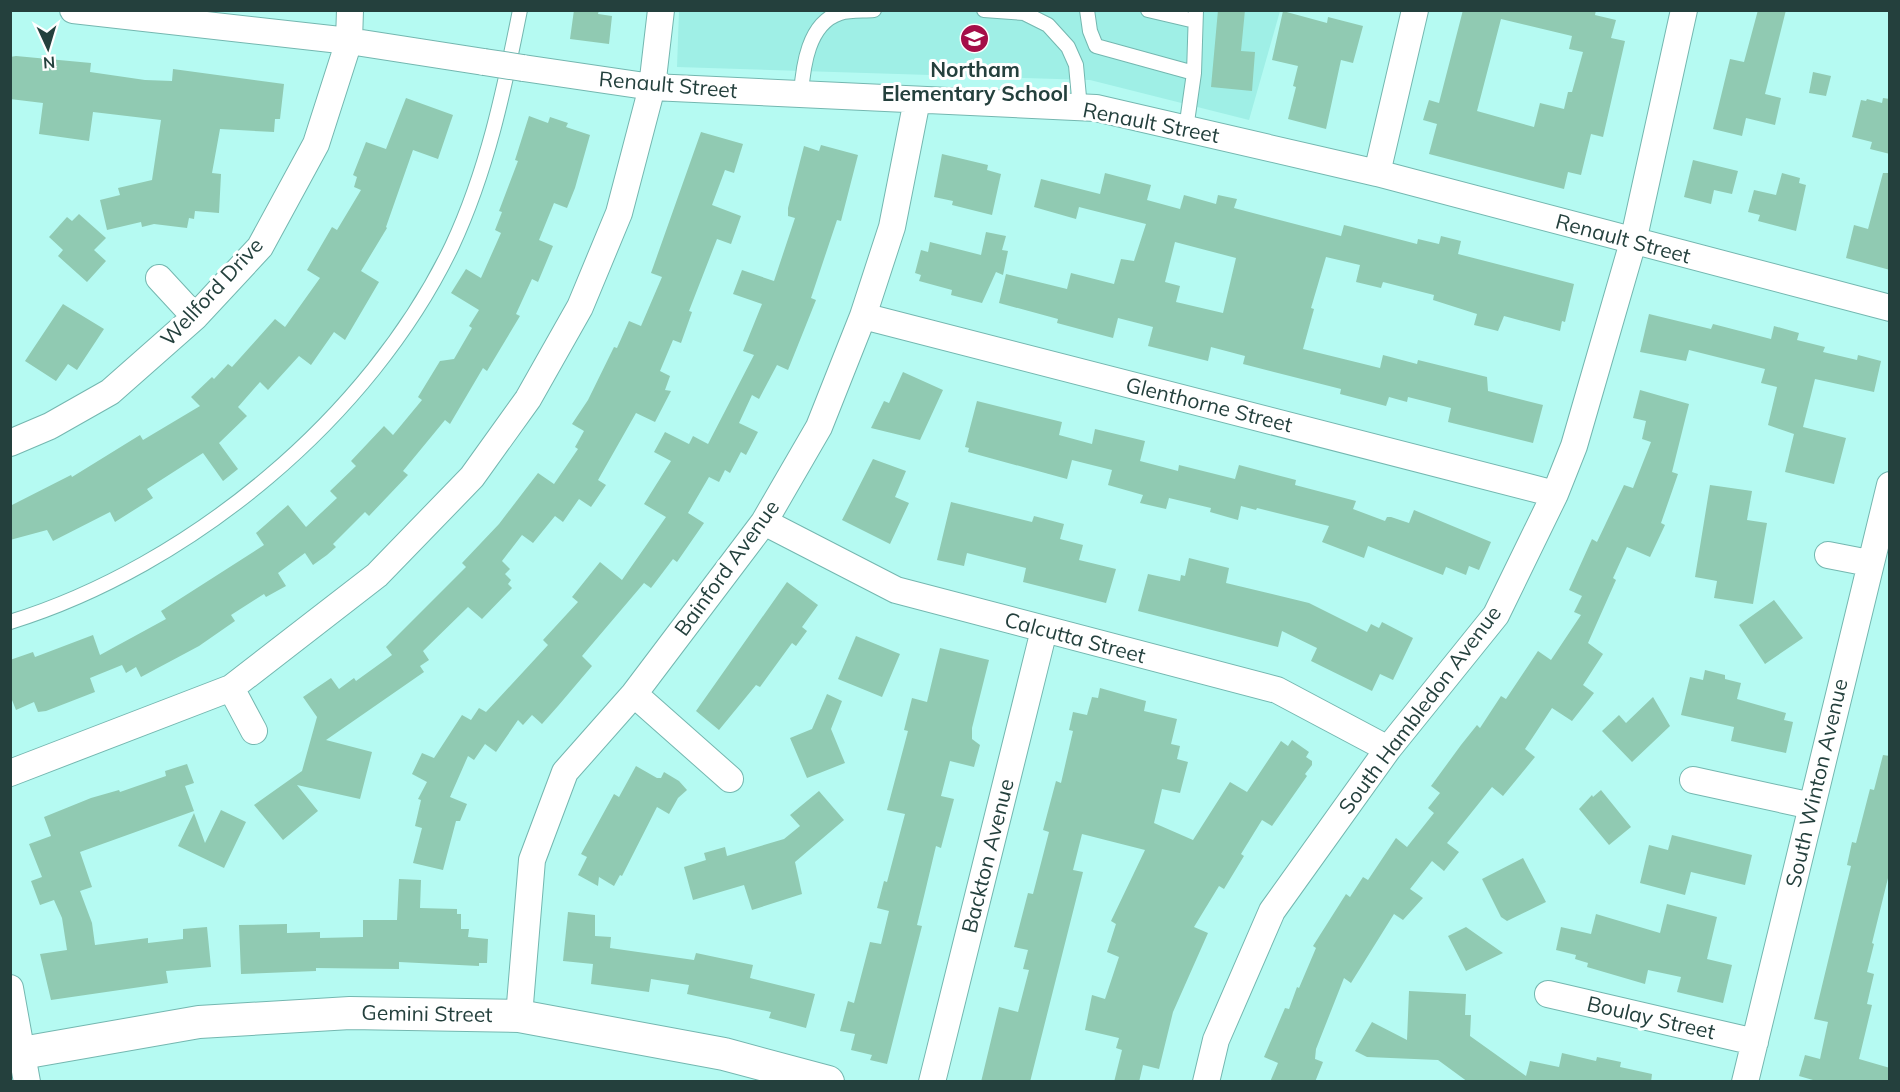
<svg xmlns="http://www.w3.org/2000/svg" width="1900" height="1092" font-family="Mulish,sans-serif">
<style>
.built{fill:#9fefe6}
.building{fill:#90cab2;fill-rule:evenodd}
.lines{fill:none;stroke-linecap:round;stroke-linejoin:round}
.service-casing{stroke:#74b7b0;stroke-width:16}
.minor-casing{stroke:#74b7b0;stroke-width:28}
.tertiary-casing{stroke:#74b7b0;stroke-width:34}
.service{stroke:#fff;stroke-width:14}
.minor{stroke:#fff;stroke-width:26}
.tertiary{stroke:#fff;stroke-width:32}
.minor-bridge-casing{stroke:#74b7b0;stroke-width:28;stroke-linecap:butt}
.minor-bridge{stroke:#fff;stroke-width:26}
.labels{text-anchor:middle;stroke-width:6;stroke-linejoin:round;paint-order:stroke}
.poi-label{font-size:21px;font-weight:bold;fill:#24403d;stroke:#fff}
.street-label{font-size:21px;fill:#24403d;stroke:#fff}
</style>
<rect width="100%" height="100%" fill="#b5faf2"/>
<path class="built" d="M679,11H1280L1249,120L1090,80L677,67Z"/>
<path class="building" d="M574,10H599L598,14L612,16L609,44L570,39Z
M1218,10H1245L1241,51L1255,52L1252,91L1211,87Z
M1463,10H1596L1595,15L1616,20L1611,38L1625,41L1603,137L1591,134L1581,175L1568,172L1564,189L1429,154L1437,124L1423,120L1429,100L1439,103ZM1501,19L1572,36L1569,49L1583,52L1572,92H1568L1564,109L1540,103L1534,127L1477,111Z
M1758,10H1786L1765,94L1781,98L1775,125L1746,118L1742,136L1713,129L1730,59L1744,62Z
M1283,11L1327,23L1328,17L1363,26L1353,63L1341,60L1326,129L1288,119L1296,87L1293,86L1298,66L1272,60Z
M16,56L91,63L90,72L145,80L172,81L173,69L284,84L280,119H275L274,132L220,129L212,173L221,174L219,213L195,211L194,219L189,218L187,228L154,224L142,227L141,222L107,230L100,200L120,195L118,188L152,180L161,120L93,112L89,141L39,134L43,103L10,99V57Z
M1813,72L1831,76L1826,96L1809,93Z
M406,98L453,115L438,159L413,150L386,227L387,228L361,271L379,282L345,340L334,332L311,365L299,356L268,390L260,382L238,407L247,416L219,443L238,469L223,481L203,453L147,489L153,498L115,522L110,512L53,541L47,530L10,540V506L71,475L72,477L140,435L143,440L200,406L191,397L212,377L214,379L228,364L232,367L275,319L285,327L320,278L307,270L332,227L337,230L361,190L354,187L357,177L353,175L366,142L386,149Z
M1883,98L1890,99V154L1870,149L1872,142L1852,137L1861,100L1866,101L1867,99L1882,103Z
M529,116L548,123L550,117L568,123L566,127L590,135L575,188L567,208L554,203L539,240L553,246L538,282L532,279L516,314L520,316L487,371L483,368L450,424L445,420L403,471L408,475L369,516L365,512L333,544L336,547L327,555L313,565L305,553L278,573L286,586L266,597L264,594L231,615L235,621L199,646L141,677L136,667L126,673L122,665L90,678L95,692L46,711L38,712L34,702L16,710L10,695V660L33,652L35,657L93,635L100,655L166,619L161,611L264,545L256,533L288,505L306,527L337,498L330,491L356,466L351,461L384,426L393,435L422,400L418,397L440,361L454,359L472,328L469,326L479,310L451,293L466,269L481,278L501,233L495,230L502,212L499,211L518,161L515,160Z
M701,132L743,144L734,173L725,170L712,205L741,216L731,244L717,239L689,311L692,312L681,343L673,340L660,371L670,376L665,390L671,391L655,422L636,413L598,480L606,485L591,507L579,499L563,522L555,516L533,543L522,535L502,561L510,569L505,574L511,580L508,584L512,588L482,619L468,607L423,651L429,660L420,666L424,672L326,740L372,752L360,799L297,785L318,811L283,840L254,805L302,771L317,717L303,697L331,678L339,689L354,678L356,681L392,655L386,647L466,567L462,563L499,524L538,473L554,484L578,449L575,447L584,431L572,424L588,400L614,347L617,348L629,321L641,326L662,277L651,273Z
M821,145L858,155L841,221L837,220L811,298L816,300L788,370L777,365L759,399L752,395L739,423L758,432L746,455L741,452L730,473L725,470L719,482L709,477L688,513L704,523L677,562L673,559L651,588L644,583L582,656L592,666L558,706L542,724L532,715L523,725L518,720L496,752L485,744L474,760L468,756L450,797L467,804L460,821H456L443,870L413,863L422,828L415,826L421,800L418,799L427,782L412,774L422,753L434,758L462,715L471,720L479,708L486,712L548,645L543,640L578,602L572,597L600,562L622,580L666,517L644,504L671,461L654,452L665,432L689,444L693,436L708,444L754,355L743,351L762,304L733,294L742,270L774,281L795,218L788,216V208L804,146L819,151Z
M942,154L988,165L987,170L1001,174L992,215L952,205L953,201L934,197Z
M1693,160L1738,171L1732,194L1714,190L1711,204L1684,197Z
M1105,173L1151,185L1147,200L1180,209L1184,195L1216,204L1218,195L1237,199L1234,208L1341,236L1344,225L1417,244L1418,239L1439,244L1441,236L1461,241L1458,254L1574,284L1565,322L1562,321L1560,331L1504,316L1498,331L1474,325L1477,314L1433,300L1434,295L1383,282L1381,288L1356,282L1360,265L1326,257L1311,308L1314,309L1303,349L1380,368L1383,355L1417,364L1418,360L1487,377L1488,391L1543,405L1533,443L1448,422L1451,408L1408,397L1407,402L1389,397L1386,406L1340,394L1341,389L1243,364L1245,356L1211,347L1208,361L1148,346L1153,327L1118,318L1113,338L1057,323L1058,319L999,303L1006,274L1067,289L1071,273L1114,284L1121,259L1134,261L1146,224L1079,207L1076,219L1034,207L1041,179L1100,194ZM1175,242L1236,258L1223,313L1176,302L1180,286L1165,282Z
M1782,173L1800,178L1799,183L1806,185L1796,231L1758,221L1760,215L1748,212L1754,190L1776,195Z
M1883,173H1890V270L1846,258L1854,225L1868,229Z
M79,214L106,238L94,250L106,261L87,282L58,256L63,250L49,237L67,217L72,221Z
M986,232L1006,236L1002,250L1008,251L1003,275L996,272L982,303L951,295L952,290L919,281L921,275L915,273L921,250L928,252L930,242L981,255Z
M63,304L104,329L77,370L68,364L56,381L25,361Z
M1649,314L1711,329L1713,324L1771,339L1774,326L1799,333L1797,340L1825,347L1823,352L1857,360L1858,355L1881,361L1874,392L1815,379L1803,427L1846,438L1834,484L1785,472L1794,434L1768,425L1777,387L1761,383L1765,369L1689,350L1686,361L1640,352Z
M903,372L943,390L920,440L871,428L884,401L889,403Z
M1640,390L1689,404L1672,472L1678,474L1661,523L1665,525L1650,557L1627,547L1613,578L1616,580L1588,643L1603,654L1583,685L1594,693L1572,721L1552,708L1525,749L1535,757L1503,796L1492,787L1447,843L1459,852L1444,871L1432,861L1410,889L1423,898L1403,920L1394,914L1351,983L1344,978L1316,1049L1315,1059L1323,1062L1315,1082H1270L1278,1063L1264,1057L1285,1008L1289,1009L1297,987L1299,988L1316,948L1313,946L1346,894L1350,897L1363,877L1368,880L1396,838L1407,847L1434,813L1428,808L1440,793L1431,786L1461,745L1477,725L1480,728L1501,696L1506,699L1538,651L1551,660L1581,615L1574,612L1582,596L1569,590L1592,539L1597,542L1624,485L1633,488L1651,442L1642,439L1646,421L1633,418Z
M977,401L1062,422L1059,435L1092,444L1095,429L1145,441L1140,461L1178,471L1179,465L1235,479L1239,465L1296,480L1295,485L1356,501L1353,509L1385,521L1387,517H1391L1409,523L1414,510L1491,542L1479,570L1469,566L1466,575L1446,567L1443,575L1368,546L1364,558L1322,542L1329,526L1257,508L1256,510L1241,506L1238,520L1210,512L1211,508L1169,498L1166,509L1140,503L1143,495L1108,485L1112,470L1072,460L1067,479L968,452L969,448L965,447Z
M873,459L906,471L895,497L909,503L890,544L842,520Z
M1710,485L1752,491L1747,520L1767,523L1753,604L1714,598L1717,581L1695,577Z
M951,502L1032,522L1034,516L1064,524L1060,539L1083,545L1079,560L1116,569L1106,603L1023,582L1026,568L967,553L964,566L937,560Z
M1189,558L1229,568L1226,583L1309,603L1367,632L1371,624L1379,628L1382,622L1413,638L1393,680L1380,674L1372,691L1311,661L1317,648L1282,631L1278,647L1138,611L1148,574L1180,581L1181,575L1185,576Z
M787,582L818,605L802,627L807,631L796,646L792,643L760,687L756,685L719,730L696,711Z
M1774,600L1803,638L1765,664L1739,625Z
M856,636L900,654L882,697L838,679Z
M940,648L989,660L972,728V739L980,745L974,767L950,761L941,796L954,799L941,848L936,846L925,892L917,925L922,926L887,1064L870,1060L872,1055L851,1050L855,1034L840,1031L848,1001L854,1003L870,942L881,944L889,911L877,908L884,881L887,882L905,814L887,810L908,731L904,730L912,698L927,702Z
M1705,670L1725,675V679L1741,683L1737,699L1786,713L1784,720L1793,722L1786,753L1731,741L1734,727L1681,715L1690,677L1703,680Z
M1100,688L1146,701L1144,711L1177,719L1171,744L1180,746L1177,759L1188,762L1180,793L1162,789L1154,823L1193,840L1230,782L1247,792L1281,741L1288,746L1292,740L1309,752L1306,757L1312,761V765L1305,774L1307,776L1272,826L1262,820L1241,854L1244,856L1224,889L1219,886L1194,927L1208,933L1173,1012L1159,1069L1143,1065L1139,1082H1114L1122,1050L1116,1048L1119,1038L1085,1030L1092,995L1105,999L1119,957L1107,952L1116,924L1111,921L1145,850L1082,834L1073,870L1083,872L1030,1082H981L999,1007L1018,1012L1029,970L1023,969L1028,950L1014,947L1028,893L1033,894L1049,832L1043,830L1056,781L1061,783L1073,731L1069,730L1073,712L1087,715L1092,697L1098,698Z
M827,694L842,701L831,729L845,763L807,778L790,738L812,729Z
M1653,697L1670,726L1632,762L1602,731L1619,715L1626,723Z
M1883,755L1890,756V870L1872,943L1874,944L1867,972L1874,974L1867,1004L1872,1005L1859,1059L1890,1068V1082H1820L1799,1076L1805,1055L1820,1059L1828,1022L1814,1019L1851,866L1847,865L1852,842L1856,843L1870,789L1874,790Z
M187,764L194,783L185,786L194,811L80,852L92,887L80,891L92,923L95,945L148,938V943L183,939V929L207,927L211,967L166,971L168,983L51,1000L40,954L67,950L62,918L54,900L40,905L31,881L42,877L29,844L51,836L44,817L91,798L119,790L120,792L166,776L165,771Z
M636,766L657,778H661L664,772L679,781L687,790L678,798L669,814L657,807L622,876L620,875L614,886L599,877L598,886L578,875L587,857L581,854L614,794L619,797Z
M1601,790L1631,827L1609,845L1579,809L1592,795L1593,797Z
M819,791L844,820L795,862L802,894L752,910L744,885L693,900L684,867L706,860L704,853L725,847L727,856L784,839L800,826L790,815Z
M221,810L246,822L224,868L178,846L194,813L205,843Z
M1672,835L1752,855L1745,885L1691,872L1685,895L1640,883L1649,845L1668,850Z
M1523,858L1546,902L1507,921L1501,917L1482,879Z
M399,879L421,880L420,908L457,909V914H461V929H469L468,937L488,939L487,963H479V966L399,962V969L316,968V971L241,974L239,925L287,924V933L320,932V938L363,937V920H397Z
M1667,904L1717,917L1707,959L1732,965L1723,1003L1677,992L1681,977L1648,970L1645,984L1587,967L1588,963L1575,959L1576,955L1556,950L1561,927L1591,934L1596,914L1660,933Z
M568,912L595,915V936L611,937L610,948L694,960L696,953L753,965L750,978L815,994L806,1028L769,1018L771,1012L687,994L689,985L651,979L649,992L591,984L593,964L563,961Z
M1466,927L1503,953L1466,971L1448,936Z
M1409,991L1466,994L1465,1015H1471L1470,1036L1526,1076L1530,1061L1559,1067L1562,1053L1596,1061L1597,1057L1621,1062L1620,1067L1652,1074L1651,1082H1468L1438,1060L1367,1057L1355,1051L1372,1022L1407,1040Z"/>
<g class="lines">
<defs>
<path id="service" d="M984,10L1024,13L1048,25L1068,47L1076,65L1080,108
M1087,10L1090,31L1096,46L1194,73
M1148,10L1195,21
M801,94C803,67 808,23 840,13C850,10 863,11 874,10
M1186,129L1194,73L1196,10
M10,622C191,566 370,417 452,246C487,171 504,91 520,10"/>
<path id="minor" d="M73,10L349,41L484,62
M523,68L652,87L1096,108L1377,173L1890,308
M1377,173L1415,10
M159,278L195,317
M863,316L1555,494
M10,443L50,426L110,392L195,317L260,247L316,144L349,41L350,10
M764,522L896,590L1277,690L1388,749
M1828,555L1869,563
M231,688L254,731
M634,694L730,779
M10,773L231,688L377,575L472,477L528,399L580,307L619,213L652,87L661,10
M1693,780L1812,806
M10,988L27,1082
M1548,994L1755,1042
M519,1016L532,860L565,772L634,694L764,522L819,427L863,316L892,227L917,100
M932,1082L1044,630
M1206,1082L1216,1040L1272,911L1388,749L1496,615L1555,494L1574,446L1633,242L1684,10
M1745,1082L1890,485"/>
<path id="tertiary" d="M22,1053L199,1022L350,1013L519,1016L724,1054L828,1082"/>
</defs>
<use href="#service" class="service-casing"/>
<use href="#minor" class="minor-casing"/>
<use href="#tertiary" class="tertiary-casing"/>
<use href="#service" class="service"/>
<use href="#minor" class="minor"/>
<use href="#tertiary" class="tertiary"/>
<defs>
<path id="minor-bridge" d="M484,62L523,68"/>
</defs>
<use href="#minor-bridge" class="minor-bridge-casing"/>
<use href="#minor-bridge" class="minor-bridge"/>
</g>
<defs>
<symbol id="school-disc" viewBox="-11 -11 22 22"><circle r="9.5" fill="#a50e48" stroke="#fff"/><path d="M0-5L7-2L0 1L-7-2ZM-4 1L0 2.5L4 1V4Q0 6-4 4Z" fill="#fff"/></symbol>
</defs>
<g fill-rule="evenodd">
<use href="#school-disc" x="958" y="22" width="33" height="33"/>
</g>
<g class="labels">
<g class="poi-label">
<text x="975" y="77">Northam<tspan x="975" dy="24">Elementary School</tspan></text>
</g>
<g class="street-label">
<text transform="translate(668 85) rotate(5)" y="7">Renault Street</text>
<text transform="translate(1151 123) rotate(11)" y="7">Renault Street</text>
<text transform="translate(1623 239) rotate(15)" y="7">Renault Street</text>
<text transform="translate(212 292) rotate(-47)" y="7">Wellford Drive</text>
<text transform="translate(1209 405) rotate(14)" y="7">Glenthorne Street</text>
<text transform="translate(727 568) rotate(-54)" y="7">Bainford Avenue</text>
<text transform="translate(1075 638) rotate(15)" y="7">Calcutta Street</text>
<text transform="translate(1420 710) rotate(-53)" y="7">South Hambledon Avenue</text>
<text transform="translate(1817 783) rotate(-77)" y="7">South Winton Avenue</text>
<text transform="translate(988 856) rotate(-76)" y="7">Backton Avenue</text>
<text transform="translate(427 1014) rotate(1)" y="7">Gemini Street</text>
<text transform="translate(1651 1018) rotate(13)" y="7">Boulay Street</text>
</g>
</g>
<rect width="1900" height="1092" fill="none" stroke="#24403d" stroke-width="24"/>
<g transform="translate(48 48) rotate(176)" stroke="#ffffff" stroke-width="4.5" paint-order="stroke">
<path d="M0-4.5L10 22L0 15L-10 22Z" fill="#24403d"/>
<text y="-9" font-size="16" font-weight="bold" text-anchor="middle" fill="#24403d">N</text>
</g>
</svg>
